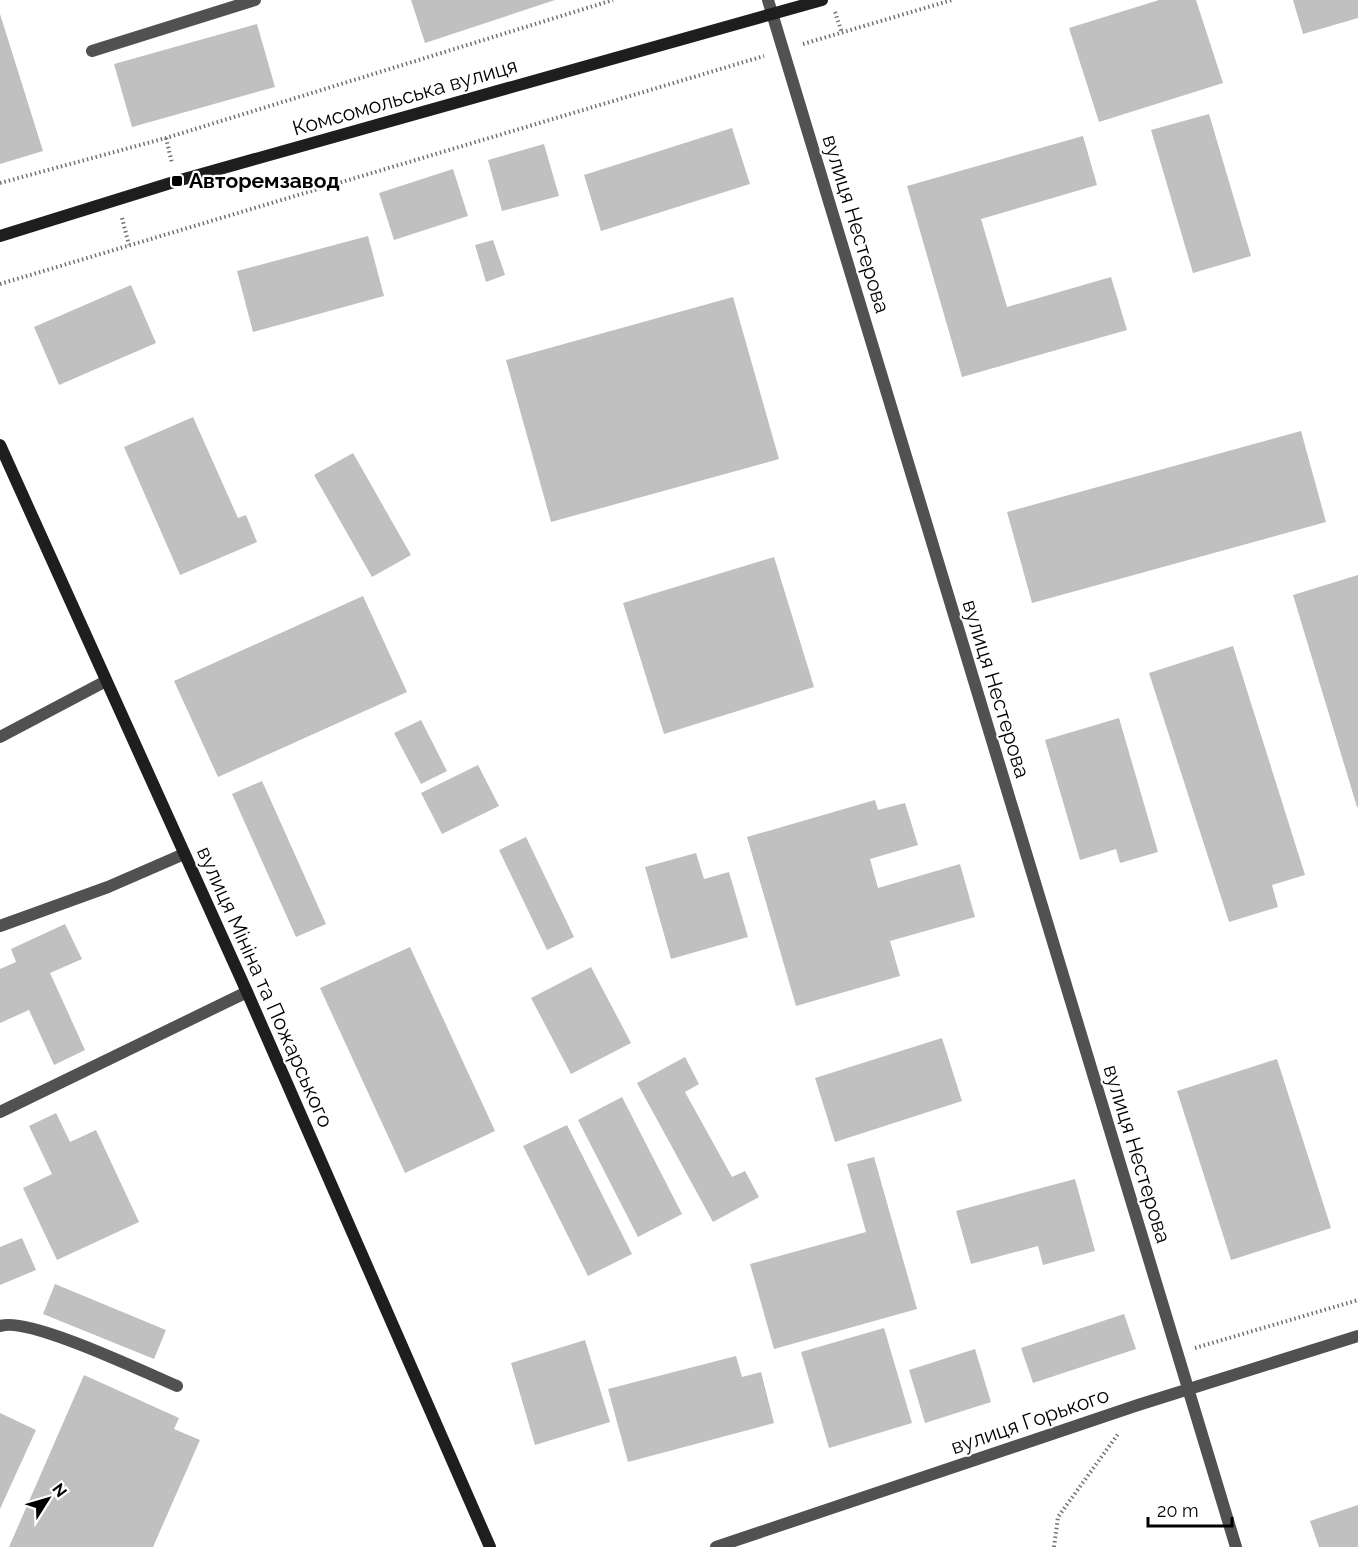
<svg xmlns="http://www.w3.org/2000/svg" width="1358" height="1547" font-family="Raleway,sans-serif">
<style>
.building{fill:#c0c0c0}
.lines{fill:none;stroke-linecap:round;stroke-linejoin:round}
.path{stroke:#737373;stroke-width:4;stroke-dasharray:1.5 3;stroke-linecap:butt}
.lane{stroke:#515151;stroke-width:12}
.street{stroke:#515151;stroke-width:12}
.secondary{stroke:#1e1e1e;stroke-width:12}
.poi-dot{fill:#000;stroke:#fff;stroke-width:2}
.labels{text-anchor:middle;stroke-width:4.5;stroke-linejoin:round;paint-order:stroke}
.street-label{font-size:21px;fill:#000;stroke:#fff}
.poi-label{font-size:21px;font-weight:bold;fill:#000;stroke:#fff;text-anchor:start}
</style>
<rect width="100%" height="100%" fill="#fff"/>
<path class="building" d="M411,0H555L425,43Z
M1159,0H1196L1223,83L1099,122L1069,28Z
M1293,0H1358V18L1303,34Z
M0,14L43,151L0,164Z
M257,24L275,87L132,127L114,64Z
M1209,114L1251,256L1193,273L1151,130Z
M732,128L750,184L601,231L584,175Z
M1083,136L1097,185L981,219L1007,307L1111,277L1127,330L962,377L907,186Z
M544,144L559,196L502,211L488,160Z
M453,169L468,216L394,240L379,193Z
M368,236L384,296L253,332L237,271Z
M493,240L505,275L486,282L475,245Z
M131,285L156,343L59,385L34,327Z
M733,297L779,459L551,522L506,360Z
M193,417L238,518L246,515L257,542L180,575L124,447Z
M1301,431L1326,522L1032,603L1007,512Z
M353,453L411,555L372,577L314,475Z
M774,557L814,687L664,734L623,603Z
M1358,575V807H1357L1293,595Z
M363,596L407,692L218,777L174,681Z
M1233,646L1305,875L1272,885L1278,907L1229,922L1149,673Z
M1119,718L1158,852L1120,863L1116,849L1080,860L1045,740Z
M421,720L447,771L421,784L394,733Z
M478,765L499,806L442,834L421,793Z
M262,781L326,924L296,937L232,794Z
M875,800L878,810L905,803L918,845L870,859L878,888L960,864L975,917L890,941L900,976L796,1006L747,837Z
M526,837L574,937L547,950L499,850Z
M696,853L704,879L729,872L748,937L671,959L645,867Z
M65,924L82,959L50,973L85,1050L54,1065L29,1010L0,1023V969L16,962L11,949Z
M410,947L495,1131L405,1173L320,988Z
M591,967L631,1043L571,1074L531,998Z
M942,1038L962,1101L835,1142L815,1078Z
M685,1057L699,1084L685,1092L732,1177L745,1171L759,1197L713,1222L637,1083Z
M1277,1059L1331,1228L1231,1260L1177,1091Z
M622,1097L682,1214L638,1237L578,1120Z
M56,1113L70,1142L96,1130L139,1222L57,1260L23,1188L52,1174L29,1126Z
M567,1125L632,1254L588,1276L523,1146Z
M874,1157L917,1309L774,1349L750,1264L866,1232L847,1164Z
M1075,1179L1095,1251L1043,1265L1038,1246L971,1264L956,1211Z
M22,1238L36,1270L0,1285V1247Z
M55,1284L166,1330L154,1359L43,1314Z
M1124,1314L1136,1349L1033,1383L1021,1348Z
M884,1328L912,1423L829,1448L801,1352Z
M585,1340L610,1422L535,1445L511,1363Z
M975,1349L991,1402L925,1423L909,1370Z
M736,1356L742,1377L761,1372L774,1423L628,1462L608,1389Z
M84,1375L179,1418L174,1429L200,1440L153,1547H9Z
M0,1413L36,1430L0,1509Z
M1358,1505V1547H1319L1310,1521Z"/>
<g class="lines">
<path class="path" d="M835,12L842,33
M803,44L952,0
M166,138L172,163
M0,183L166,138L613,0
M122,218L129,245
M0,284L764,56
M1195,1348L1358,1300
M1054,1547L1058,1517L1118,1434"/>
<path class="lane" d="M92,51L255,0
M0,737L106,681
M0,926L108,887L184,854
M0,1112L247,992
M0,1326C28,1316 144,1372 177,1386"/>
<path class="street" d="M768,0L1236,1547
M716,1547L1138,1405L1358,1336"/>
<path class="secondary" d="M0,236L177,181L822,0
M0,445L247,992L490,1547"/>
</g>
<rect class="poi-dot" x="171" y="175" width="12" height="12" rx="3"/>
<g class="labels">
<g class="street-label">
<text transform="translate(405 97) rotate(-16)" y="7">Комсомольська вулиця</text>
<text transform="translate(856 224) rotate(73)" y="7">вулиця Нестерова</text>
<text transform="translate(996 689) rotate(73)" y="7">вулиця Нестерова</text>
<text transform="translate(265 987) rotate(66)" y="7">вулиця Мініна та Пожарського</text>
<text transform="translate(1137 1154) rotate(73)" y="7">вулиця Нестерова</text>
<text transform="translate(1030 1421) rotate(-19)" y="7">вулиця Горького</text>
</g>
<g class="poi-label">
<text x="189" y="188">Авторемзавод</text>
</g>
</g>
<g transform="translate(48 1499) rotate(53)" stroke="#ffffff" stroke-width="4.5" paint-order="stroke">
<path d="M0-4.5L10 22L0 15L-10 22Z" fill="#000000"/>
<text y="-9" font-size="16" font-weight="bold" text-anchor="middle" fill="#000000">N</text>
</g>
<path d="M1148 1517v9h84v-9" fill="none" stroke="#000000" stroke-width="3"/>
<text x="1157" y="1517" font-size="18" fill="#000000" stroke="#ffffff" stroke-width="4.5" paint-order="stroke">20 m</text>
</svg>
